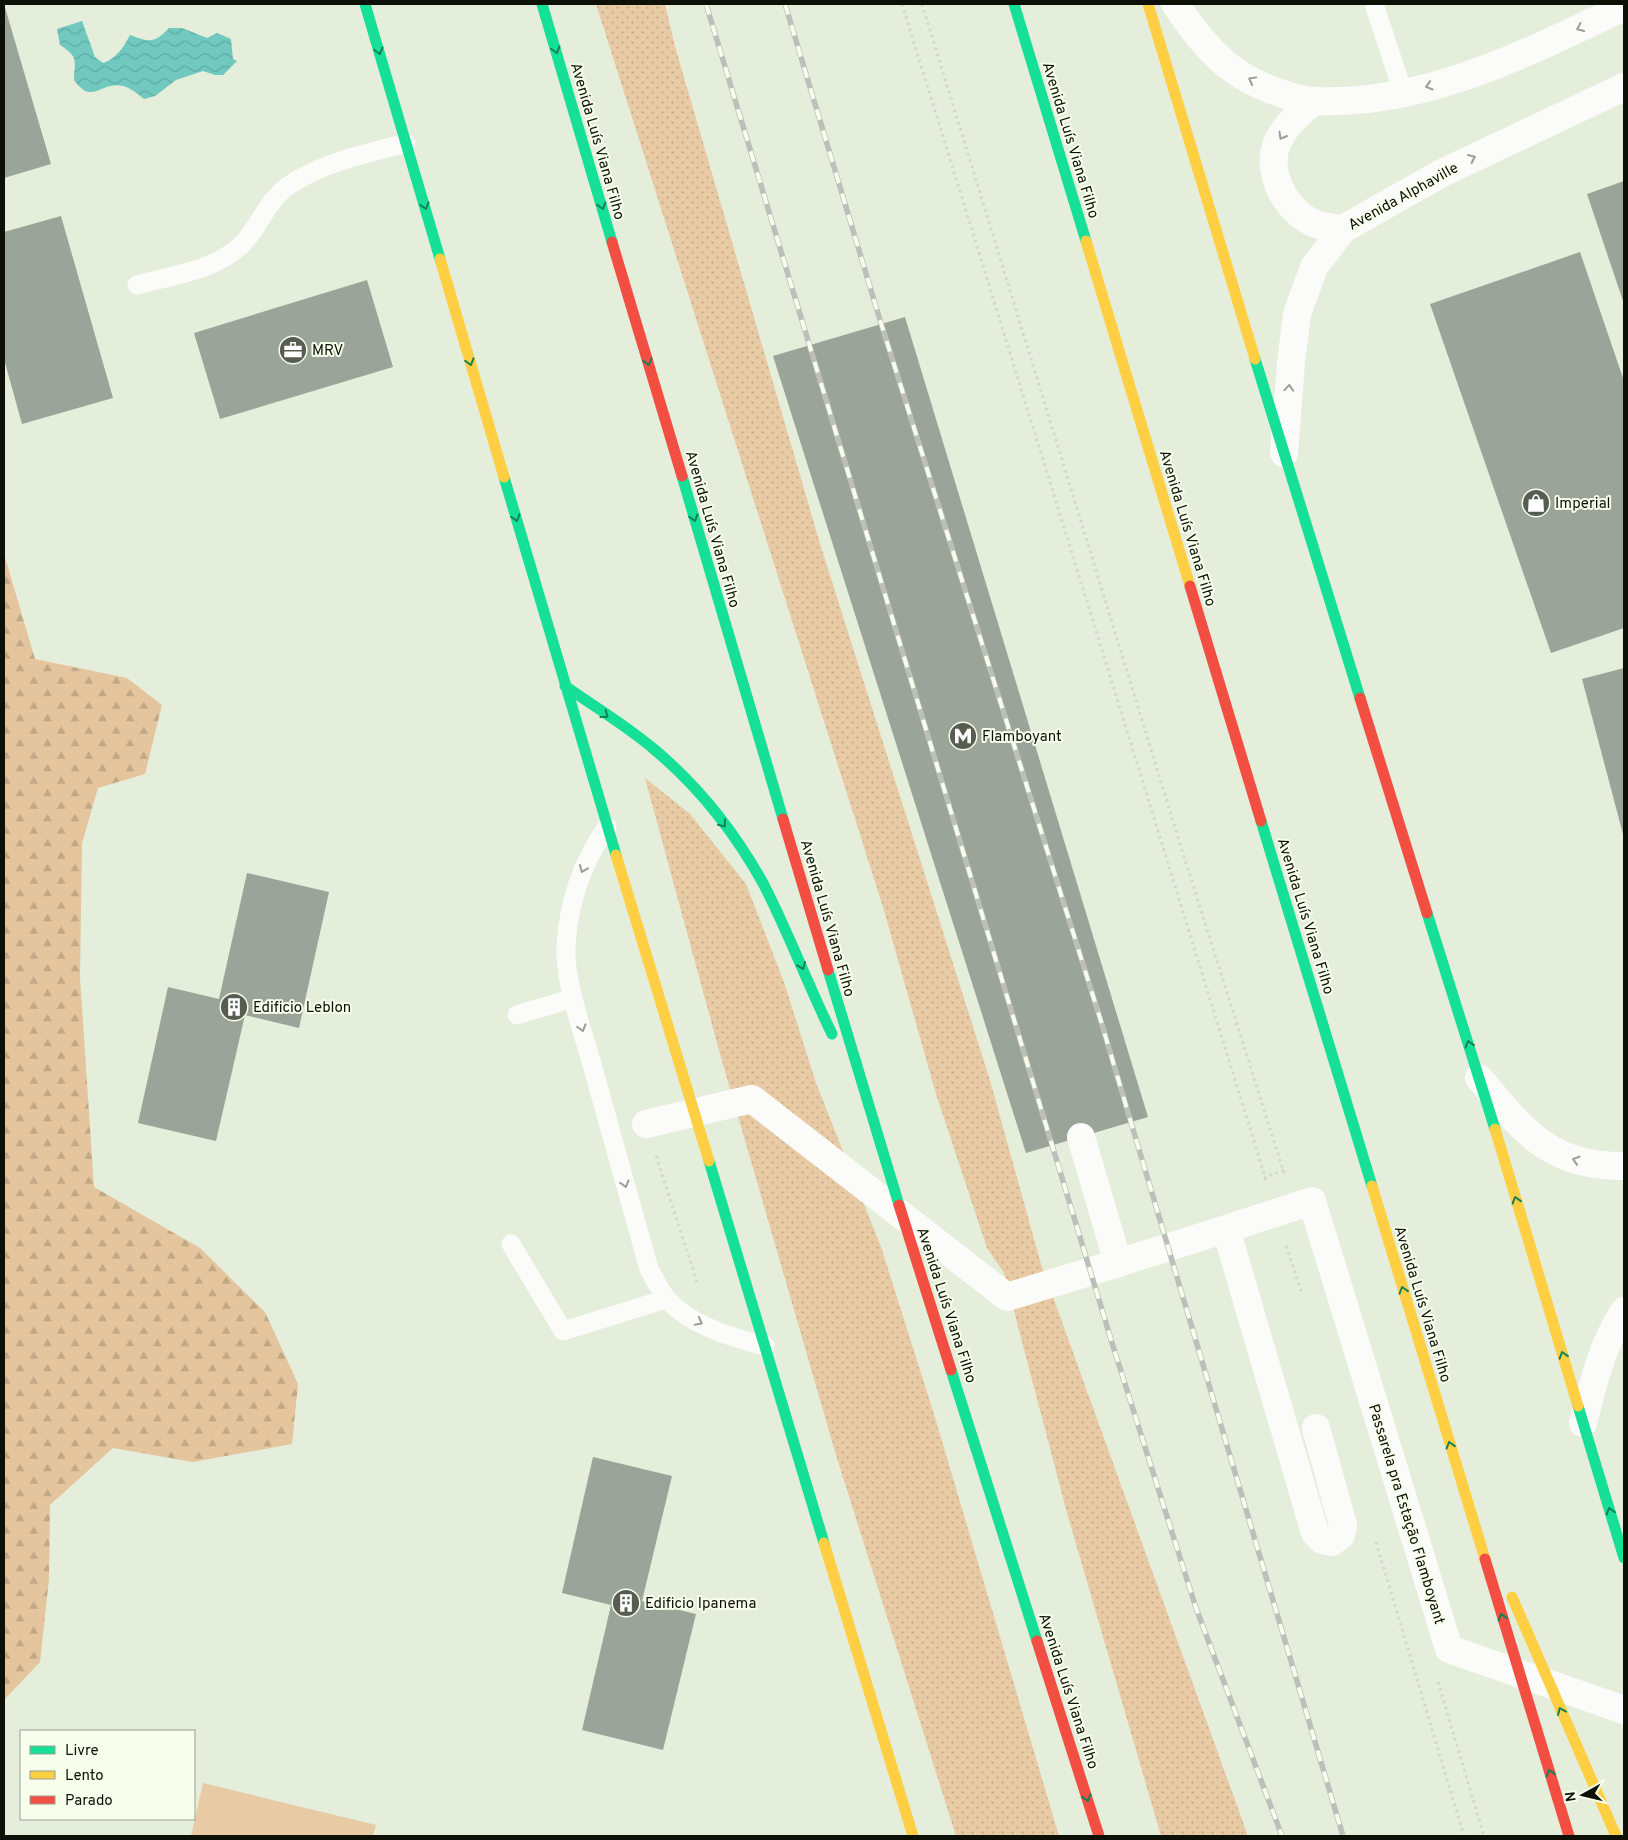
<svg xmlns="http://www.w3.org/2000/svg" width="1628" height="1840" font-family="Overpass,sans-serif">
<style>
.grass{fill:url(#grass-dots)}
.forest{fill:url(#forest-firs)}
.garden{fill:#e8caa4}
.water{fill:url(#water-waves)}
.building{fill:#9ba498}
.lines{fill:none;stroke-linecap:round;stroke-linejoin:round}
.path{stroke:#d4d6d1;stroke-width:3;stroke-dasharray:2.5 4;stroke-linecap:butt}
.lane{stroke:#fbfcfa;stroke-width:19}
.street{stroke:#fbfcfa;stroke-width:28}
.fast{stroke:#16e098;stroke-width:11}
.slow{stroke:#ffcf43;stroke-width:11}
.jam{stroke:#f24e42;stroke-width:11}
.rail-casing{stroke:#bdbfba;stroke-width:5.5}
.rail{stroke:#f7ffec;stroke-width:4;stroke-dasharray:11;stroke-linecap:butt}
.oneway{stroke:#9b9e98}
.oneway2{stroke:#128256}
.labels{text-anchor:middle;stroke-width:4;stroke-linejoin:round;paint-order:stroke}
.street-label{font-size:15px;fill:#0c1006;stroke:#f7ffec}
.poi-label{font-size:15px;fill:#0c1006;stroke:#f7ffec;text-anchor:start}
</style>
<defs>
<pattern id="grass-dots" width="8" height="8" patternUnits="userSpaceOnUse" patternTransform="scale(1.25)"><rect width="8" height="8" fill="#e8caa4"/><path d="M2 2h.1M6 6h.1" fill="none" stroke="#c6ac8c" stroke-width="1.8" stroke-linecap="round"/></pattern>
<pattern id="forest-firs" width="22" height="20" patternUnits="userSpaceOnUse" patternTransform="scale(1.25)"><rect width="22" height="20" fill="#e4c59d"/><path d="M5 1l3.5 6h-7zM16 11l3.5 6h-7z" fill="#c2a886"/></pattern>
<pattern id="water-waves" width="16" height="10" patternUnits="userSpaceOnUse" patternTransform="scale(1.25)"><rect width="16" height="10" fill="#70c8bf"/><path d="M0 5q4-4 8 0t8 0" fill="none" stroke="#60aba3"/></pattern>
</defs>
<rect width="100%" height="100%" fill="#e5eddb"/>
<path class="grass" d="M596,4H665L676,50L821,547L989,1077L1041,1264L1248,1836H1161L1067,1513L1004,1273L987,1248L936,1094L883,907Z
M645,778L690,814L746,884L784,982L816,1083L881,1247L934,1414L1059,1836H956L836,1455L720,1054Z"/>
<path class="forest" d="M4,554L35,659L127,678L162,705L145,774L98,788L82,843L80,978L94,1187L200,1248L265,1312L298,1384L292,1444L193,1462L113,1448L50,1505L49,1579L40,1662L4,1700Z"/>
<path class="garden" d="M203,1783L376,1825L373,1836H191Z"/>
<path class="water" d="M82,21L95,57L103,63C117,58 123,48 130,35C149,42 154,44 169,28H182L207,38L217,33L231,39L233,59L237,61L223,75H215L203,71L176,80L155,96L144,99C138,94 131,88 123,86C101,81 92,106 74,80C74,61 80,58 60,45L57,29Z"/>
<path class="building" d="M4,4L51,164L4,178Z
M1624,181V304L1587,194Z
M61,216L113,398L22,424L4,359V232Z
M1580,252L1624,381V628L1551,653L1430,304Z
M367,280L393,367L220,419L194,333Z
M905,317L1148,1117L1026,1153L773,356Z
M1624,668V838L1582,679Z
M247,873L329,892L299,1028L245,1015L216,1141L138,1123L168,987L219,999Z
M593,1457L672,1476L642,1601L696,1614L663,1750L582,1730L611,1605L562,1593Z"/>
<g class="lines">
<path class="path" d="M902,4L1266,1180
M922,4L1181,847L1284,1173
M656,1156L698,1285
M1265,1179V1177L1284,1170
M1286,1246L1302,1294
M1376,1542L1464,1836
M1438,1682L1484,1836"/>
<path class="lane" d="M1374,4L1403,92
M137,285C173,275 219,270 245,241C260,224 269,199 288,186C322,162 366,154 406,143
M607,827C582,863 568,903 566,947C564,978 582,1030 591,1061C610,1130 630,1200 649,1269C655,1279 660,1291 667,1299C691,1326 731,1337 765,1346
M517,1015L573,998
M511,1244L563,1331L666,1299"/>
<path class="street" d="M1175,4C1192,28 1210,54 1235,71C1255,85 1292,100 1316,101C1425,106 1529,52 1624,7
M1314,101C1300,113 1287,123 1278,141C1264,171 1286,213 1316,224C1325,227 1334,228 1343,229
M1284,453L1291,363L1297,314L1314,267L1343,229L1442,173L1624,87
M1479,1078C1524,1131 1549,1167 1624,1166
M646,1124L752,1099L1007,1297L1118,1263L1081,1137
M1226,1229L1312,1201L1449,1649L1624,1710
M1118,1263L1226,1229L1315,1533L1322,1540L1332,1542L1341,1535L1343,1525L1316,1428
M1583,1423C1593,1384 1602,1345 1624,1311"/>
<path class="fast" d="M365,4L440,259
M542,4L612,242
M1014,4L1086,241
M1255,359L1360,698
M682,476L783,819
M504,477L616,855
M565,686C595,707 627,726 655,750C699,787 736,834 764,885C789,934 808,985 832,1034
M1261,821L1372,1186
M1427,913L1495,1129
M828,970L899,1205
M709,1161L824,1543
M951,1370L1037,1641
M1578,1406L1624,1558"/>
<path class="slow" d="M1148,4L1255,359
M1086,241L1190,586
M440,259L504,477
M616,855L709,1161
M1495,1129L1578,1406
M1372,1186L1485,1559
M824,1543L913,1836
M1512,1597L1616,1836"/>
<path class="jam" d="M612,242L682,476
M1190,586L1261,821
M1360,698L1427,913
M783,819L828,970
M899,1205L951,1370
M1485,1559L1569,1836
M1037,1641L1099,1836"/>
<defs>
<path id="rail" d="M706,4L1113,1346L1196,1608L1282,1836
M785,4L880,320L1100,1018L1343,1836"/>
</defs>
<use href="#rail" class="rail-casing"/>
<use href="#rail" class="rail"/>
</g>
<defs><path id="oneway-chevron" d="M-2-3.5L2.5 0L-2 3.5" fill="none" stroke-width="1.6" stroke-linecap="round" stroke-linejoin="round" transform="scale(1.25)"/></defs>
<g class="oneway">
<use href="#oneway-chevron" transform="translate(1580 28) rotate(155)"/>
<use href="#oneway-chevron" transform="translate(1252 80) rotate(-151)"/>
<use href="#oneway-chevron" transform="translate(1429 86) rotate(163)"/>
<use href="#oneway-chevron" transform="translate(1282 136) rotate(120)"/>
<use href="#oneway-chevron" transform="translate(1472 158) rotate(-25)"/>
<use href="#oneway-chevron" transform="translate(1289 388) rotate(-86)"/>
<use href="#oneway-chevron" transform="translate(583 869) rotate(112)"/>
<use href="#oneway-chevron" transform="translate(582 1028) rotate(74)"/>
<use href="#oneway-chevron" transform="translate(1576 1160) rotate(-163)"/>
<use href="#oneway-chevron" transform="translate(625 1184) rotate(74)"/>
<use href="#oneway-chevron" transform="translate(699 1322) rotate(28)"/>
</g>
<g class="oneway2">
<use href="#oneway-chevron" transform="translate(556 50) rotate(74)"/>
<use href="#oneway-chevron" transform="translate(379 51) rotate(74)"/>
<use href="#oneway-chevron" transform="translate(425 206) rotate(74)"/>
<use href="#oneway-chevron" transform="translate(602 206) rotate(74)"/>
<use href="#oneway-chevron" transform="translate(470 362) rotate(74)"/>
<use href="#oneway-chevron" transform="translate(648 362) rotate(74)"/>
<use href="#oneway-chevron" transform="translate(516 518) rotate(74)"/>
<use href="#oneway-chevron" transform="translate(694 518) rotate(74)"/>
<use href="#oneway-chevron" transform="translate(605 715) rotate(36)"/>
<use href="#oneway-chevron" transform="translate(723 824) rotate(52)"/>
<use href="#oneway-chevron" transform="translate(802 966) rotate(67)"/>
<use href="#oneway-chevron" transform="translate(1469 1044) rotate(-107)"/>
<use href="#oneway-chevron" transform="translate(1516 1200) rotate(-107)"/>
<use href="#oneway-chevron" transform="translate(1403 1290) rotate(-107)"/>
<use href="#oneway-chevron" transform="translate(1563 1355) rotate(-107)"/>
<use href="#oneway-chevron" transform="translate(1450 1445) rotate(-107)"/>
<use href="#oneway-chevron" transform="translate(1610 1511) rotate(-107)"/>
<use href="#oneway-chevron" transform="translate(1502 1617) rotate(-107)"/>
<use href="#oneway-chevron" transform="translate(1561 1711) rotate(-113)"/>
<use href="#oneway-chevron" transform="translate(1550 1773) rotate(-107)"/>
<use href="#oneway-chevron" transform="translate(1087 1798) rotate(73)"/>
</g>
<defs>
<symbol id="office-disc" viewBox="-11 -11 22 22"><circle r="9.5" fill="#585d51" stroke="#f7ffec"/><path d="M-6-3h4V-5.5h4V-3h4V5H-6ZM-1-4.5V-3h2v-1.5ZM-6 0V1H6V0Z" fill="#fff"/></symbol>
<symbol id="shop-disc" viewBox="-11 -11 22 22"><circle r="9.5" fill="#585d51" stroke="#f7ffec"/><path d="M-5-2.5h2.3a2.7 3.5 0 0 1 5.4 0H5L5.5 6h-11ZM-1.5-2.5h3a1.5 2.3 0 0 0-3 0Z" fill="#fff"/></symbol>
<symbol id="metro-disc" viewBox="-11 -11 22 22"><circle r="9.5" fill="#585d51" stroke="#f7ffec"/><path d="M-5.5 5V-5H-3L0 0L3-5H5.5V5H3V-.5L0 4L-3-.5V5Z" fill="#fff"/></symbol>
<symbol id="building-disc" viewBox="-11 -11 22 22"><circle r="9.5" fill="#585d51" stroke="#f7ffec"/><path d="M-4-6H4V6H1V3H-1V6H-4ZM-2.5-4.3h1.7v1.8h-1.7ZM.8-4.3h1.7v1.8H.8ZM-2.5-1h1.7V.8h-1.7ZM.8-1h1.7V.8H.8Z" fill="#fff"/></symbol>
</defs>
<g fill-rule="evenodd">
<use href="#office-disc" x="277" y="334" width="32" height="32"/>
<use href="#shop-disc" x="1520" y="487" width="32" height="32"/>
<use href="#metro-disc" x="947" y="720" width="32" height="32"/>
<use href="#building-disc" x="218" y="991" width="32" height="32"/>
<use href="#building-disc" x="610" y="1587" width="32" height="32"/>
</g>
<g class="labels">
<g class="street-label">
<text transform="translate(1071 140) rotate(73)" y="5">Avenida Luís Viana Filho</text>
<text transform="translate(598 141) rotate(74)" y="5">Avenida Luís Viana Filho</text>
<text transform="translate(1403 196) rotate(-29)" y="5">Avenida Alphaville</text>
<text transform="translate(1188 528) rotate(73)" y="5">Avenida Luís Viana Filho</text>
<text transform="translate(713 529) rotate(74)" y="5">Avenida Luís Viana Filho</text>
<text transform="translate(1306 916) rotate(73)" y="5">Avenida Luís Viana Filho</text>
<text transform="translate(828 918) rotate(74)" y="5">Avenida Luís Viana Filho</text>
<text transform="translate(1423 1304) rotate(73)" y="5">Avenida Luís Viana Filho</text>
<text transform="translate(947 1305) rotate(72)" y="5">Avenida Luís Viana Filho</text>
<text transform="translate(1407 1514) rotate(73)" y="5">Passarela pra Estação Flamboyant</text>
<text transform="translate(1069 1691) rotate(72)" y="5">Avenida Luís Viana Filho</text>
</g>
<g class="poi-label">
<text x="312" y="355">MRV</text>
<text x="1555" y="508">Imperial</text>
<text x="982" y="741">Flamboyant</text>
<text x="253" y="1012">Edificio Leblon</text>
<text x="645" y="1608">Edificio Ipanema</text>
</g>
</g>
<rect width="1628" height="1840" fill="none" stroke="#0c1006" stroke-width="10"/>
<rect x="20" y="1730" width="175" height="90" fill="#f7ffec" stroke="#999f90"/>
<rect x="30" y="1746" width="25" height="8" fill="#16e098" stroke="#999f90"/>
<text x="65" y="1755" font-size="15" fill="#0c1006">Livre</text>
<rect x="30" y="1771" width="25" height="8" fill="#ffcf43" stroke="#999f90"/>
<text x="65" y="1780" font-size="15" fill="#0c1006">Lento</text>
<rect x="30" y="1796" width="25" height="8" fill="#f24e42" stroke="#999f90"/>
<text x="65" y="1805" font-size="15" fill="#0c1006">Parado</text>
<g transform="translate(1583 1795) rotate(262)" stroke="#f7ffec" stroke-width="4" paint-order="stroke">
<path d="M0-4L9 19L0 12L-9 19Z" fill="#0c1006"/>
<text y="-8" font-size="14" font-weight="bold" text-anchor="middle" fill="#0c1006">N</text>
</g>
</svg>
